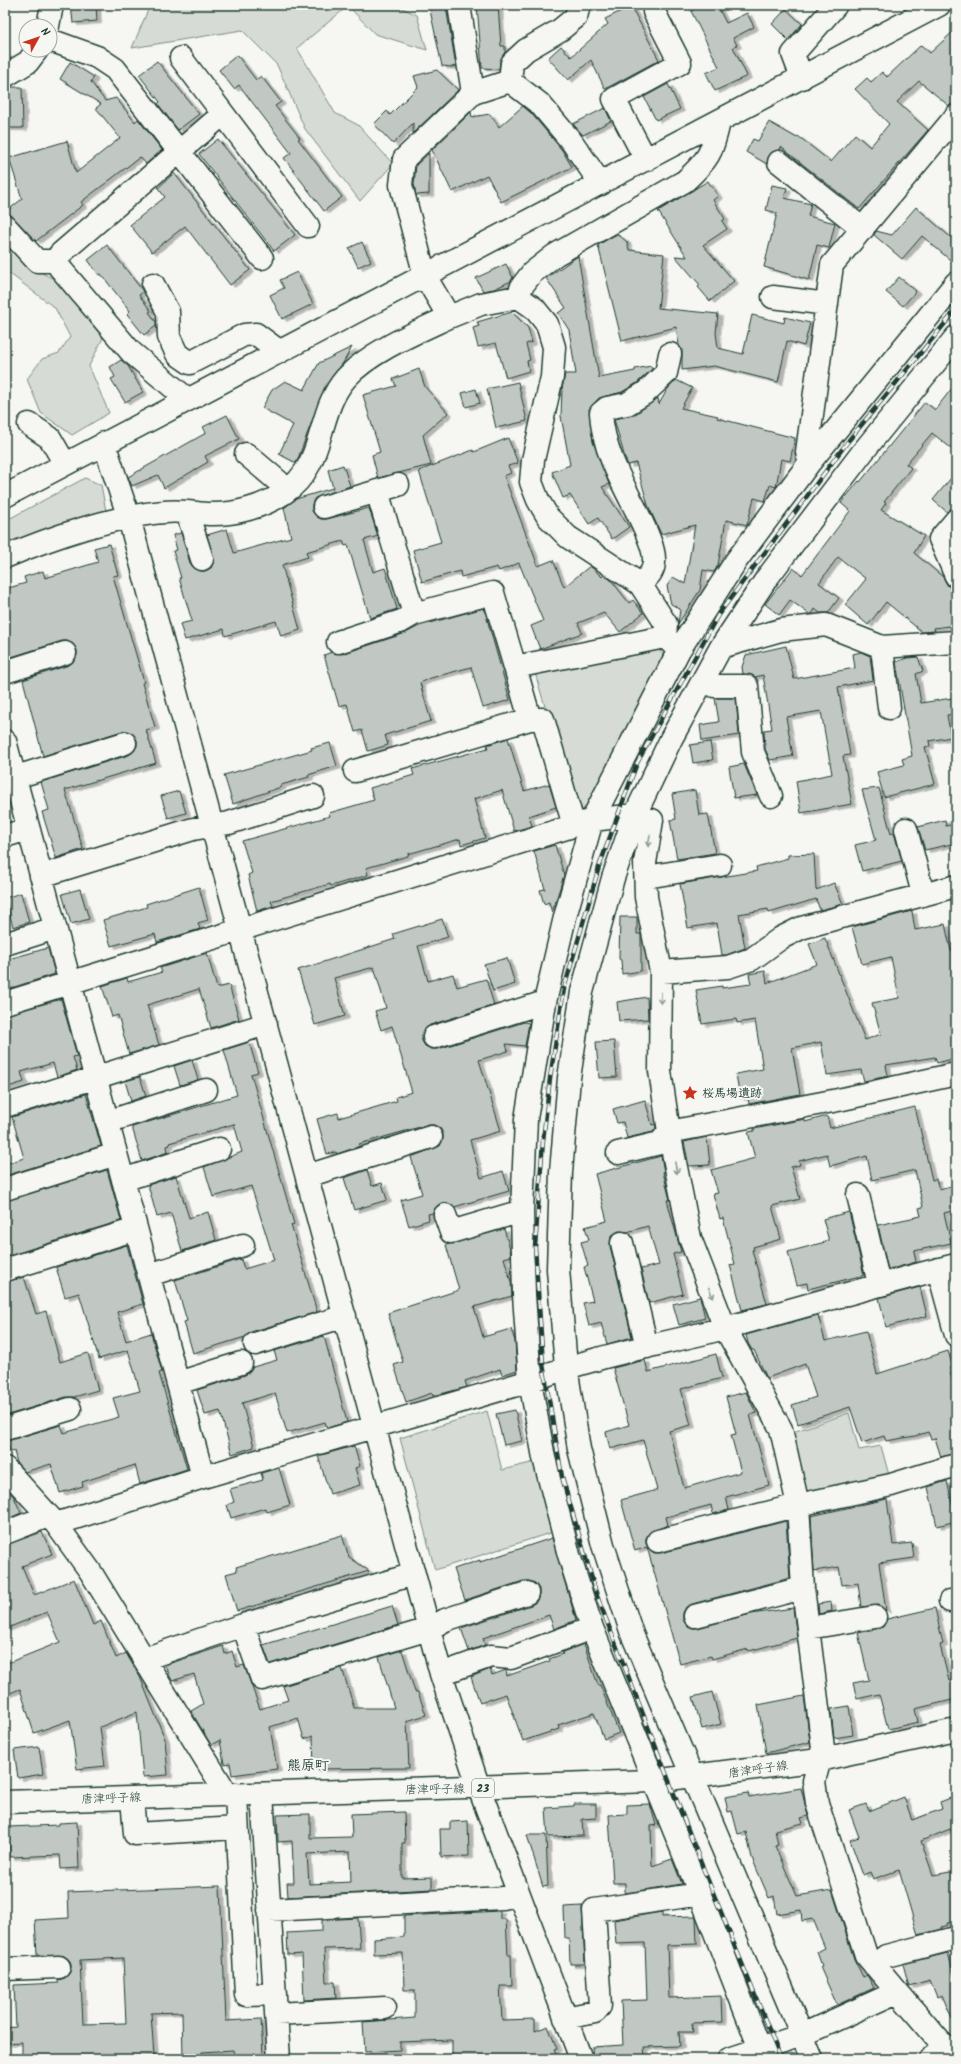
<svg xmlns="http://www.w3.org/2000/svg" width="961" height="2064" font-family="Kalam,'Klee One',sans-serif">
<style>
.green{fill:#d6dbd6;stroke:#7a8c85}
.building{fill:#c1c8c3;stroke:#1f3d34;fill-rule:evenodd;filter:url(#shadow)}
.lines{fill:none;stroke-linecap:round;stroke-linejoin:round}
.minor-casing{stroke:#1f3d34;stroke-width:25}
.major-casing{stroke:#1f3d34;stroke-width:25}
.minor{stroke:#f6f6f2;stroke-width:22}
.major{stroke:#f6f6f2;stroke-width:22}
.rail-casing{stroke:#1f3d34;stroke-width:4.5}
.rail{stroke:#f6f6f2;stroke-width:3;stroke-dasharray:9;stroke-linecap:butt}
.oneway{stroke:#8a9a93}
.labels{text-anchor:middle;stroke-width:4;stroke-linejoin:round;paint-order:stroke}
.shield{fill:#f6f6f2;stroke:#60746d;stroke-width:1}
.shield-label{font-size:11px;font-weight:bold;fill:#1f3d34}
.poi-label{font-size:12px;font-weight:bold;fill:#1f3d34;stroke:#f6f6f2;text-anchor:start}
.street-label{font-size:12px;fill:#1f3d34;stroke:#f6f6f2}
.quarter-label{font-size:14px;font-weight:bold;fill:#1f3d34;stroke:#f6f6f2}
</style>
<defs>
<filter id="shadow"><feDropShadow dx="4.5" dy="2.5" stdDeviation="0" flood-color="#0004"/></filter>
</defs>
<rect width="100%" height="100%" fill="#f6f6f2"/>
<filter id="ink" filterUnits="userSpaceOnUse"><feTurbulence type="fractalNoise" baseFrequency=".025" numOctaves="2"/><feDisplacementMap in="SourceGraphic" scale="8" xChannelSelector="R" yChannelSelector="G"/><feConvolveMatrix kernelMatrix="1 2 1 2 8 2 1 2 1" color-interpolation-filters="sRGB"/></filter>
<g filter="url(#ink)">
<path class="green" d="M150,5H396L417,15L427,50L375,34L348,6L297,48L335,113L358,125L393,164L360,201L305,129L277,65L242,30L132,48Z
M5,237L40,272L58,281L103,338L89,366L109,413L72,435L41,413L27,379L42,359L59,353L70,337L55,308L5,270Z
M85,478L101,485L107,516L5,549V521Z
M657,648L666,658L589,813L578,817L535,673Z
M487,1411L502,1470L539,1461L553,1532L435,1570L400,1438Z
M849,1413L859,1450L881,1446L890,1479L811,1494L803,1488L790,1433Z"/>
<path class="building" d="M71,5H96L97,21L73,23Z
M477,5H498L501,46H505V52L500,61L499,69L482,68Z
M703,5H717L726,23L747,13L754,27L733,38L737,45L733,47L747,76L715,91L706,73L719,67L691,11Z
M631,6L659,60L657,61L605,89L591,60L568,80L548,58L561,46L571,57L608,24L605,19Z
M446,7L456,66L452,67L442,66L430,10Z
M786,9L802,24L788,40L772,24Z
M956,29V104L949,106L919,81L897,102L928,130L859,209L781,147L780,150L770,154L767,164L746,152L753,139L758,141L769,122L797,138L798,136L831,162L855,134L870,147L889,124L855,89L867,78L871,82L882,72L887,77L921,45L930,53Z
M237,55L256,80L261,76L281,102L275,106L300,138L298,139L342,197L324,211L284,158L291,153L239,85L234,89L219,70Z
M157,61L199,114L178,130L158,104L160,102L139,75Z
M70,62L94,77L91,82L105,101L116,98L135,122L138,119L162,150L146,164L140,157L81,202L83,205L36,241L7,211L22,199L9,158L67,141L76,173L120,138L96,108L101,104L60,79Z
M437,70L458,90L413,133V123L393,144L374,124L387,111L390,115L418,87L414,76Z
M668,84L680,109L656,120L644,97Z
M11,87H22L23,128H7L6,88Z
M523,106L531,113L562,150L572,167L501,202L487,175L452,192L432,150L471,112L472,117L490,114L499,127Z
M605,108L611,121L583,135L573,124Z
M218,139L295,235L274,251L199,154Z
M429,153V194L416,195L414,184L416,165Z
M174,173L250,270L230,285L185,226L152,252L130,225L165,197L158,188Z
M708,181L718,196L713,200L725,219L722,221L727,229L703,245L734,281L710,301L698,287L700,285L675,256L687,257L658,211Z
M772,185L787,188L784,198L811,204L808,216L835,223L829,248L817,245L809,280L764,267L777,213L766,210Z
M916,207L956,242V265L922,236L902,259L874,235L876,231L892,235Z
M615,235L620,236L627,242L629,250L664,254L658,308L718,314L716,333L718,348L743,354L752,315L784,323L785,317L810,323L804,346L787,341L778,382L714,366L682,370V350L679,345L676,327L622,341L598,245Z
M362,242L371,261L358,267L349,248Z
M107,245L142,290L143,292L139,295L151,311L149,312L156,322V326L144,335L127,314L130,311L101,274L99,275L88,260Z
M578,256L599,378L635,371V369L651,366L652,369L637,383L622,392L599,398L589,409L593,442L609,484L602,487L629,527L612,539L598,518L589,524L570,495L563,498L552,472L570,465L561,416L562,389L565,374H576L569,330L558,313L566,308L546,278Z
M506,264L513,278L511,281L494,289L483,291L476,278Z
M297,272L313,304L282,319L270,295L284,288L280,280Z
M899,277L916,291L903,306L886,292Z
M512,312L528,328L532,342L526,344L530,360L527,361L529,371L506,378L496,343L478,347L473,328L479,326L477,322Z
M352,347L343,363L325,387L297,461L296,463L279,454L293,425L262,408L272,390L285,381L304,390L319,363Z
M121,360L128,366L143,392L125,402L111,379L115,377L110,367Z
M419,369L425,387L448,413L423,435L431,465L378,478L372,455L380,452L363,395L396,386L393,379Z
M676,380L692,388L681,408L718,416L717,418L795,438L790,461L781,459L776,487L770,485L765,501L754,498L747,525L726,520L718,565L714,572L703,570L700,590L678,624L680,609L671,604L667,586L673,577L685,584L695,525L661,534L648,505L636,463L628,465L625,458L614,419L634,415L658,398L659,404L667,390Z
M518,382L527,421L496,428L487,389Z
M956,383V452L932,433L906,464L911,468L884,502L886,503L881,510L924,536L914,553L943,577L948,586L956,588V625L934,628L935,631L922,632L886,602L868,625L845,605L866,579L838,557L819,583L839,598L828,613H820L815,609L812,614H809L790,600L779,615L765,604L793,568L802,575L850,511L841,503L859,481L860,482L925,402L935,410Z
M476,389L480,403L466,407L462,393Z
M227,415L239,439L205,456L208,462L164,488L158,475L132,486L128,477L206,433L203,427Z
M508,438L518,463L508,466L511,473L504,476L538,566L553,560L564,587L590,566L602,577L604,575L611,580L629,603L633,600L643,613L620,632L604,613L578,623L582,633L540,649L531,626L543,621L519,563L499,571L497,567L461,577L460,571L422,582L413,550L441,542L419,471L473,450L474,452Z
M343,465L350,486L315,498L312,504V511L316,516L321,519H327L369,508L378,536L364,540L373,572L385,568L397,609L370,618L348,545L345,546L343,541L306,552L308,557L282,565L300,630L281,636L276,621L225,636L224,629L185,640L180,624L192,621L179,578H181L173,551L177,550L173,535L181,533L190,563L194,568L200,571H205L211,568L214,561L207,535L227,529L234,553L291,537L284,508L296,499L333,488L328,470Z
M956,472V508L947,512L933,500Z
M109,544L118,575L113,576L144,682L142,683L155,727L146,730L156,763L65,790L83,849L56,858L42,812L49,810L41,782L129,755L134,751L137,746V740L133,734L128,731H122L43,756L23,680L69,665L74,661L77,655V650L73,644L67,641H62L5,659V589L26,583L24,577L43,571L45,578L98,562L94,548Z
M484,608L510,700L483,708L471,667L431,678L420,683L431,721L385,735L388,745L368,751L362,730L355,732L347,704L339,706L324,655L332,652L342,654L406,633L419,626Z
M786,646L794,679L855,668L853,654L861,652L870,656L873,680L838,687L850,755L843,756L852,804L801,813L796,781L832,774L821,711L786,717L793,756L770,760L765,749L764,730L772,729L763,675L755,677L743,674L742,667L746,655Z
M918,657L923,671L916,674L921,703L952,698L955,714L947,715L951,737L929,741L930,746L925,747L935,784L884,797L877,772L904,765L902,759L912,756L896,662L907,658Z
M715,698H736L739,735L702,741L700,725L719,722Z
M508,738L524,791L549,784L556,807L529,816L532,826L514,831L502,790L474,799L485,838L461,845L460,839L408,854V856L366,868L368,875L331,886L330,884L271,901L273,906L257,911L248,875L252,873L242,841L330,816L329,813L374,800L370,788L414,775L412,769L488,748L487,745Z
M710,742L713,760L693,763L690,745Z
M330,743L337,766L308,775L309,777L281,785V787L233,804L224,775L312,750L311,748Z
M744,764L757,795L734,798L729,767Z
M879,788L891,834L894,833L902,861L862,871L855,845L876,840L862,790Z
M695,790L699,815L708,814L715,853L677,859L670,820L676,819L672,794Z
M179,791L186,813L168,818L161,796Z
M945,820L946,826L956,824V843L925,850L918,827Z
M555,845L564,875L552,913L549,902L544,904L540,890L545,889L534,851Z
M814,854L816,890L834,883L843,904L820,910L816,899L769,913L768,909L739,914L745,948L726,955H722L717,923L688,928L680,884L757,871L756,867L788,858V855Z
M199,887L208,920L198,923L200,929L157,942L155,934L111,946L103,920L147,907L146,904Z
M80,889L89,919L71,924L62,894Z
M21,893L29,922L13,927L5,898Z
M912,911L915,930L945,924L951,951L956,950V1058L937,1063L935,1057L886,1065L888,1076L864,1081L861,1070L827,1075L821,1042L792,1048L800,1094L749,1104L748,1097L740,1098L736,1074L763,1069L755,1020L737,1023L736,1019L702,1024L696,990L722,986V988L751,984L749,974L765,971L767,983L817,964L809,944L825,938L865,1040L881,1034L872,1003L899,998L891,957L862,964L852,927Z
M620,917H637V934H641V971L622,974L621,960L619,959Z
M442,919L448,937L418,946L428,981L453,974L457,987L486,979L494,1005L430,1025L425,1029L422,1035V1041L425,1046L431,1049H438L524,1022L529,1023L525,1046L506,1044L508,1051L479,1060L501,1131L470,1140L481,1178L503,1171L509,1191L454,1207L448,1203H441L436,1207L433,1213L428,1214L429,1220L409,1226L401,1200L422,1194L411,1157L440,1146L443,1139V1133L440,1128L434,1125H427L359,1144L360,1146L337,1154L336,1152L327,1154L317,1119L338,1113L339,1118L397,1101L396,1097L412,1092L392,1026L381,1030L375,1011L386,1008L374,967L334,978L345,1016L315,1025L298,970L395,939L393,934Z
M48,948L55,974L5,990V960Z
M207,953L217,988L229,985L239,1019L211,1028L199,989L147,1005L159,1045L129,1054L118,1015L112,1017L102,986L127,978L128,982L162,972L160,968Z
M507,958L515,984L493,991L484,964Z
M647,997L648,1019L619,1021L617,1002Z
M61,999L77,1056L73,1057L77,1070L57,1077L53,1063L21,1072L24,1082L5,1088V1015Z
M614,1041L617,1077L599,1078L596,1042Z
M249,1042L258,1072L251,1074L294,1224L291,1225L317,1312L251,1332L245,1337L193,1353L184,1322L187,1321L175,1280L241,1259L244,1269L274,1260L251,1186L213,1197L204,1167L242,1152L234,1124L169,1143L170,1145L167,1146L168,1152L142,1161L132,1127L237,1095L224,1050Z
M192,1060L198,1080L180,1085L174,1066Z
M140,1077L146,1096L131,1101L125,1081Z
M86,1094L101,1146L5,1176V1164L24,1158L12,1117Z
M645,1100L652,1125L655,1124L656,1128L653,1132L627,1138L623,1122L617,1123L613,1109Z
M915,1107L932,1180L936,1179L939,1189L956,1185V1210L944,1213L951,1243L914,1251L916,1262L888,1270L878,1225L921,1216L919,1208L923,1207L915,1170L872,1180L867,1156L830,1166L827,1154L799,1161L800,1165L791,1167L800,1199L772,1206L781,1239L753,1247L754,1250H752L767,1304L742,1310L730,1265L735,1264L723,1218L720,1219L713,1194L718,1193L711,1170L755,1158L748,1132L754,1131V1129L805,1119V1122L827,1116L830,1128Z
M707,1137L710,1165L689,1166L684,1142Z
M661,1156L664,1172H663L670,1200H667L681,1252L673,1254L683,1294L649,1303L641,1269L659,1265L648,1226L627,1232L619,1231L614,1234L611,1236L610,1246L632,1337L607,1344L601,1323L589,1326L583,1303L593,1301L584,1267L588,1266L581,1242L589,1240L585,1227L607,1221L595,1174Z
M107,1170L121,1220L120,1221L5,1257V1201Z
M367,1170L372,1186L382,1183L387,1200L354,1210L344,1178Z
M176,1176L189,1218L208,1212L216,1240L182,1251L171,1213L157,1217L148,1185Z
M849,1212L864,1275L808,1289L807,1283L797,1285L788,1252L829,1241L823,1219Z
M504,1229L510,1249L511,1256L504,1258L511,1282L512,1296L474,1307L483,1337L511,1329L515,1341L517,1370L502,1375L500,1369L465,1381L467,1387L433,1396L432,1393L406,1402L394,1365L403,1362L388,1313L459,1290L446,1245Z
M127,1245L143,1304L117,1312L126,1341L151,1333L162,1372L159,1373L187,1469L140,1484L135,1465L82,1482L83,1486L60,1493L51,1464L25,1472L17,1463L14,1451L10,1452L7,1441L61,1425L64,1433L119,1417L113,1398L140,1391L128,1350L99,1359L79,1293L65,1297L56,1267Z
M24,1277L36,1314L46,1311L60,1362L88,1353L98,1390L74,1397H66L5,1416V1282Z
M920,1287L927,1316L886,1327L879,1298Z
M700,1297L705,1318L679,1325L673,1304Z
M818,1315L825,1341L866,1331L877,1374L948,1351L953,1367L949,1369L956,1392V1453L941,1457L935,1438L931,1439L928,1432L915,1436L886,1441L884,1436L862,1443L850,1407L798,1424L792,1405L816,1397L805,1364L767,1378L754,1350H752L748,1343L746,1335Z
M324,1336L347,1422L327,1428L325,1422L287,1433L275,1393L242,1403L254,1447L232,1454L220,1411L205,1415L197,1390L245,1375L250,1372L253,1367L277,1360L274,1351Z
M716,1354L722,1378L681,1389L691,1425L669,1431L684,1488L741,1472L731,1435L736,1434L726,1397L746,1392L756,1413L750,1415L769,1485L726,1497L729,1510L713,1514L711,1505L666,1517L668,1525L650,1532L646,1538V1544L649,1549L654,1553H661L786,1521L790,1578L692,1604L686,1607L683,1613V1619L686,1625L692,1628H698L751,1614L793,1608L797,1638L749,1651L748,1649L712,1659L711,1656L680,1664L647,1547L635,1551L621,1500L657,1490L643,1440L610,1449L606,1432L629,1425L613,1368L645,1360L648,1372Z
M515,1410L522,1441L504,1445L496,1414Z
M354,1446L360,1466L355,1468L360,1485L330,1494L318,1456Z
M279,1468L290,1505L267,1512L265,1508L231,1518L227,1505L234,1502L230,1489L263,1480L261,1473Z
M947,1481L956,1521L937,1526L928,1487Z
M5,1487L14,1497L21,1513L5,1520Z
M887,1499L893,1545L912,1543L914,1558L879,1563L886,1611L879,1605L861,1607L858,1583L842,1585L839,1567L814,1571L811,1516Z
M42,1532L52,1554L22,1566L34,1595L74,1579L93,1625L101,1621L116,1658L126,1653L140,1677L165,1739L168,1775L143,1777L137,1712L100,1727L105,1766L77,1769L70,1720L34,1733L20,1689L5,1695V1664L60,1642L47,1612L5,1629V1545Z
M342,1535L349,1557L369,1571L237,1611L226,1574L237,1571L236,1567Z
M552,1538L576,1620L554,1629L549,1615L483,1638L485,1645L469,1651L461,1628L531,1605L536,1602L539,1596V1589L535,1583L529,1581H523L465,1600L454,1569L480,1560V1562Z
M831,1602L832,1611L819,1614L818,1604Z
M392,1606L398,1625L270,1664L263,1645Z
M935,1608L943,1644L940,1645L949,1681L956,1680V1699L915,1709L918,1722L888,1729L879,1694L857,1699L853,1683L869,1680L858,1633L883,1627L887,1619Z
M584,1644L598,1685H600L619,1733L604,1739L594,1713L558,1725L559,1729L523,1741L506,1694L480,1703L471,1677L490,1669L492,1675L506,1670L507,1676L550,1661L549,1659L563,1654L562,1652Z
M223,1646L225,1654L232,1651L237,1667L244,1665L260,1709L288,1700L283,1686L342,1668L354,1708H394L379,1657L402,1650L415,1692H418L426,1715L407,1721L409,1768L314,1769L313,1736L304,1739L298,1718L270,1727L277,1769L232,1775L230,1763L224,1764L220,1740L211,1745L191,1711L203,1704L194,1674L172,1681L165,1665Z
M712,1692L721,1724L702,1729L693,1697Z
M804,1696L810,1742L766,1753L758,1705Z
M849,1706L853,1735L834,1738L831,1709Z
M39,1747L43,1774L18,1778L14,1750Z
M801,1788L808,1816L801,1818L803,1823L775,1830L778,1845L775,1846L797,1896L832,1890L854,1959L863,1977L867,1975L874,1988L837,2005L820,1967L822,1966L817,1952L825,1948L813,1919L802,1921L801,1910L777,1914L774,1896L769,1898L752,1858L746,1832L738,1834L732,1811L728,1812L725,1797L748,1793L749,1797Z
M956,1796V1840L950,1829L921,1841L933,1875L956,1871V1921L948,1923V1925L942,1927V1929L918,1935L899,1870L873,1879L870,1872L863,1875L850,1840L859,1837L849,1810L866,1804L869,1811L904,1797L912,1820L942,1809L940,1802Z
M574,1804H596V1818L582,1819L583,1836L548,1837L546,1808L574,1806Z
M650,1804L656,1825L651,1826L652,1866L672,1859L682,1884L625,1893V1883H613L609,1815L627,1814V1805Z
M404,1812L405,1843H402V1878L432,1877V1889L288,1897L287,1883H294L292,1841L278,1842L277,1815L310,1814V1838L352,1837L351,1814ZM350,1852L351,1882L309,1884L307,1854Z
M468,1821L469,1856L441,1857L440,1829H450V1822Z
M77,1822L79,1868L61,1869L60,1855L10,1857L9,1827L59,1825V1823Z
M527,1835H546L548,1886L543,1887Z
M220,1886L226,2021L261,2019L263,2056L234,2057L233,2050L202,2052V2056L183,2057L182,2012L151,2013L154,2057L115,2059H22V2042L5,2043V2028L16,2027L14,1985L59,1983L58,1980L65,1978L70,1972L71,1966L70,1961L64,1956L37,1955L35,1920L69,1918L68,1892ZM123,1958L126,2023L83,2024L80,1960Z
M582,1906L585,1964H570L569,1938H565L564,1907Z
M500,1911V1919H506L508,1955H511L512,1986H500L502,2020L535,2019V2031L548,2026L557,2049L554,2050L558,2059H452V2040L400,2042V2050L365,2052L363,2022L415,2018V1990H404L403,1953L374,1954V1939L404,1937V1916Z
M662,1912V1917L695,1916L696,1918L697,1944L667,1945L669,1998L721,1996L722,2022L692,2023L693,2032H679L680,2046L644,2047L645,2057H640V2059H593L592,2047L623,2045L621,2001L647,2000L645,1943L616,1944L614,1920Z
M358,1918L360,1948L324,1949L326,1982H335L336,1998L304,2000L302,1954L288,1955L287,1933L322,1931V1920Z
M948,1953L956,1983V2028L942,1995L937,1997L930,1980L909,1986L903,1964Z"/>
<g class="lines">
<defs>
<path id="minor" d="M459,5L473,93
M48,26L52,5
M50,40L97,57L115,69L262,258
M181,58L308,226
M5,76L28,62L37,50
M802,78L793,54L836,5
M510,81L512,63L526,50L560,30L576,17L579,5
M646,160L614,99L680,63L654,12
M779,162L863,229
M601,184L572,142L540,104L510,81L473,93L404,159L401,185L425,276L449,317L481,304L518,297L534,308L547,324L554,347L552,377L533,460L531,482L538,500L548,517L568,537L640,584L666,624L665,637L679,650
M5,226L37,261H57
M153,284L168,312L169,337L177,354L190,363L244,335L256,334L279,351
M518,297L522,286L532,273L555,255L685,181C709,159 712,153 719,122
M773,297L827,304
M187,399L131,352L60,268L57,261L60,254L223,114
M29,424L50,438L65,464
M104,443L129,518L441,1674L479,1788L581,2059
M246,454L279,482L283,493
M810,462L807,452L832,265L956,116
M377,491L414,614L493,593L515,667L665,637
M5,496L939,5
M324,507L398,485
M187,512L202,559
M956,520L940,539L956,576
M5,557C52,537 114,516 164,512C179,510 194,513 209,514C234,515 263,507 284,493C327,464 315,413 346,378C369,352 417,332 449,317
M640,584C648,577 655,571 654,559C654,545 642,523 636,510C620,479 603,448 601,413L607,408L627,404L645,393L666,373L670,354
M338,642L402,621L414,614
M721,647L781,630L826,625L882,647L956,642
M882,647L889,708
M5,672L65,653
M714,686H747L753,752L771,796
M530,719H543L574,826
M5,741L203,1477
M355,771L530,719L515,667
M5,778L26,774L125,743
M906,829L923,894
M5,836L28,829
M41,876L193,829L229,823L313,796
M646,877L720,865
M5,944L55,928
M661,972L728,967L752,959L781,938L801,928L956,886
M5,1003L592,820L635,815L652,820L645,863L646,897L661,972L660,1071L669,1132L690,1238L725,1328L781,1429L798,1505L803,1588L823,1748L814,1781L817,1803L866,1955L955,2059
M434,1037L545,1002
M5,1106L266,1024
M107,1122L206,1090
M618,1153L660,1143L669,1132L838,1100L956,1074
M307,1176L431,1137
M123,1180L219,1149
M5,1189L116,1154
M858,1195L879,1284
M445,1215L451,1232L522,1211
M622,1243L647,1347
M938,1269L956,1335
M5,1270L136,1229
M149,1275L243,1245
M255,1344L345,1316
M178,1383L241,1363
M5,1429L70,1409
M5,1468L56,1524L90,1571L227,1794
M56,1524L203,1477L530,1381C593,1356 660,1345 725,1328C802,1307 879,1284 956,1265
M5,1533L48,1516
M658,1541L798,1505L891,1485L956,1465
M950,1601L956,1600
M695,1616L803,1588
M243,1625L414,1574
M808,1628L875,1617
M144,1659L243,1625L262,1679L429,1629L445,1620L527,1593
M441,1674L491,1656L511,1658L592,1628
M236,1794L246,1995L275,1994
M262,1794L279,2059
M132,1798L135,1834L237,1828
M269,1910L503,1898L519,1894
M874,1965L886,1956L956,1938
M5,1969L59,1967
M276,2014L385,2008
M565,2018L595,2012L600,2006L594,1910L700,1894
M729,2059L802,2035L897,1992
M764,2059L700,1894L592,1628L569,1555L544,1458L530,1381L524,1295L522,1211L526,1119L545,1002L565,917L592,820L679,650L736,561L810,462L956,283
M812,2059L632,1634L603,1545L579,1449L566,1367L558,1269L561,1172L569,1078L582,992L613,878L635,815L671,739L721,647L767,578L862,453L956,337
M931,2059L944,2044"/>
<path id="major" d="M5,1802L653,1781L819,1760L956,1730"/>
</defs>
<use href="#minor" class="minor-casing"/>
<use href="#major" class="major-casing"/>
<use href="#minor" class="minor"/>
<use href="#major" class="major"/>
<defs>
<path id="rail" d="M781,2059L701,1863L597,1596L562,1477L543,1364L535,1247L543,1141L550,1078L564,989L599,867L637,763L718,615L849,440L956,310"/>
</defs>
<use href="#rail" class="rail-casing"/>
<use href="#rail" class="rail"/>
</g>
<defs><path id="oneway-shaft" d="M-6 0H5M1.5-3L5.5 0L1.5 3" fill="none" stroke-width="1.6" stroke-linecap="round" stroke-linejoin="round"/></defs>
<g class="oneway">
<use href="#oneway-shaft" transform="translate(649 841) rotate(99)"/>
<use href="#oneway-shaft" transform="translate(661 998) rotate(91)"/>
<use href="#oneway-shaft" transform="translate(676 1168) rotate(79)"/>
<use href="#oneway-shaft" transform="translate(711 1293) rotate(67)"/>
</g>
</g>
<defs>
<symbol id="sight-bare" viewBox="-9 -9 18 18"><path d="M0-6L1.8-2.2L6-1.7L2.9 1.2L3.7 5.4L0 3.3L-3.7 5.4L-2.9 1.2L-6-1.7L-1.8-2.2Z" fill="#c8321e" stroke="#f6f6f2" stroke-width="2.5" paint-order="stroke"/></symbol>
</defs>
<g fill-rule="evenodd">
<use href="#sight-bare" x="679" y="1082" width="22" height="22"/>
</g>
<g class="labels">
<rect class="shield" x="472" y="1779" width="22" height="18" rx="3"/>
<g class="shield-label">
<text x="483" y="1792">23</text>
</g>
<g class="poi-label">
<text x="702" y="1097">桜馬場遺跡</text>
</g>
<g class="street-label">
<text transform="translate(758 1769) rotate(-8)" y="4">唐津呼子線</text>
<text transform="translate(435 1789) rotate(-1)" y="4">唐津呼子線</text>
<text transform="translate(111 1798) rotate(-2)" y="4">唐津呼子線</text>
</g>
<g class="quarter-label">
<text x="308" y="1770">熊原町</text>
</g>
</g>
<rect width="961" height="2064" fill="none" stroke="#f6f6f2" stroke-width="20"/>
<rect x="10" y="10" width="941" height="2044" fill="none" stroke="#1f3d34" stroke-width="1.5" filter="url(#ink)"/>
<g transform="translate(38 38) rotate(50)"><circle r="19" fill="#f6f6f2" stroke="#a0aca6"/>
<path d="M0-3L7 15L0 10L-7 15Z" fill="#c8321e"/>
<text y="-6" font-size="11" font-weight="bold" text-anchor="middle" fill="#1f3d34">N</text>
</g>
</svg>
